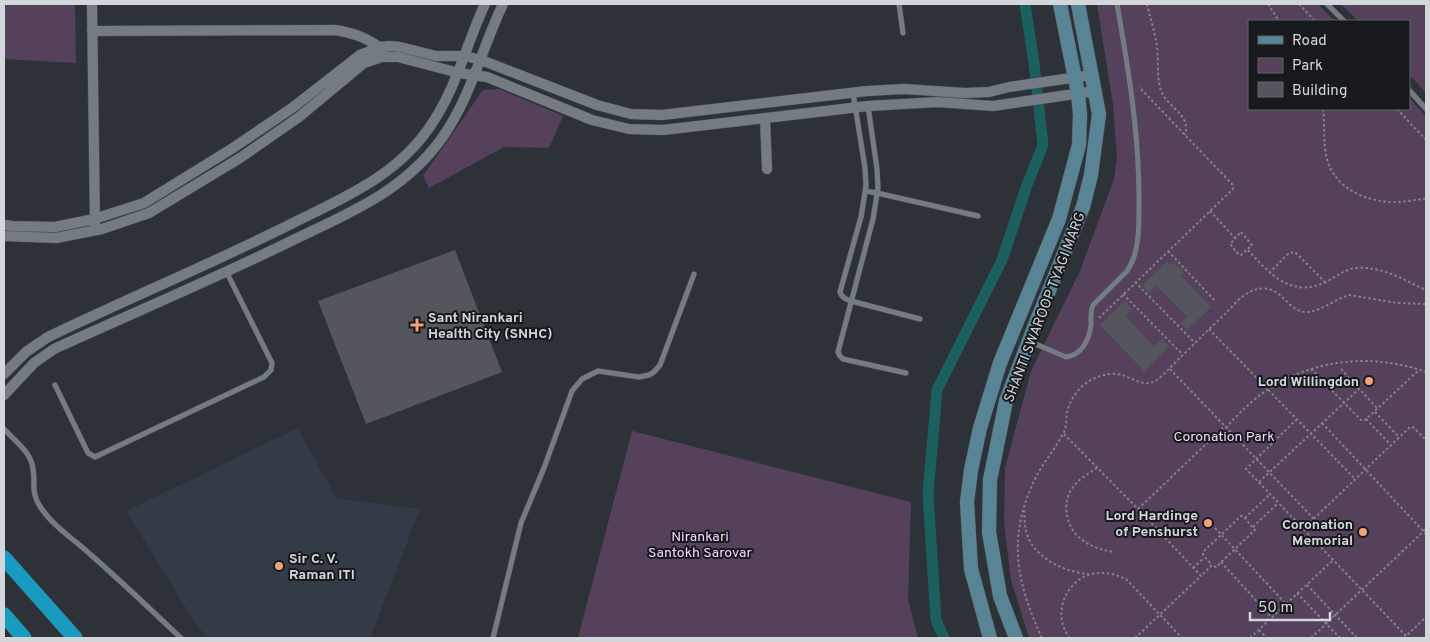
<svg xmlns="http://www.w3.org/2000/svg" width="1430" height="642" font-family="Overpass,sans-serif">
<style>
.built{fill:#333b47}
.green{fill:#55415b}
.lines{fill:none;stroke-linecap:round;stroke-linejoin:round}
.canal{stroke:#1b5f5f;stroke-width:11}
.building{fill:#55555d}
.lane-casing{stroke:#4a4e54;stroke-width:6}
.street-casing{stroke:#4a4e54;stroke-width:11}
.secondary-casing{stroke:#4a4e54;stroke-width:15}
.highway-casing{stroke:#4a4e54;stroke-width:16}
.path{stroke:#808489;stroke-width:2;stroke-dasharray:2.5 2.5;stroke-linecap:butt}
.lane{stroke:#757b83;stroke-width:5}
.street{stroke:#757b83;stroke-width:10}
.secondary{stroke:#598496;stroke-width:14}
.highway{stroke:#189ac1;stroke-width:15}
.poi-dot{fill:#efa377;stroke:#17191c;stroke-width:2}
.labels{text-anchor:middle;stroke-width:4;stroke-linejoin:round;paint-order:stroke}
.street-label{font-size:14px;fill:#d3d6da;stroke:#17191c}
.poi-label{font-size:14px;font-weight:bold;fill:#d3d6da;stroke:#17191c;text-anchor:end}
.park-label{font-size:14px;fill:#f4d8fd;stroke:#17191c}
</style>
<rect width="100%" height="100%" fill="#2d3238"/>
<path class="built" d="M298,428L336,498L420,509L370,638H207L194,621L126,511Z"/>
<path class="green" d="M4,4H75L76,63L4,59Z
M1097,4H1318L1335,21H1249V109H1409V98L1426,116V638H1029L1011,580L1004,523L1005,468L1031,371L1080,271L1114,179L1117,158L1113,105Z
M1341,4H1426V93L1409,74V21H1358Z
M499,89L563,116L549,148L504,147L429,188L423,176L483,90Z
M632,431L911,502L908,600L918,638H578Z"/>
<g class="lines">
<path class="canal" d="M944,638L936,620L928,494L937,390L1002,260L1027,185L1043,145L1034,63L1025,4"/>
</g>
<path class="building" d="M455,250L502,372L366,424L318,301Z
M1167,262L1170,265L1174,262L1184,273L1181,276L1211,307L1187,330L1180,323L1187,317L1157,286L1149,293L1142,285Z
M1125,301L1132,309L1125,316L1154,346L1162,339L1169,346L1144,371L1100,325Z"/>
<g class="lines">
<defs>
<path id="lane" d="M899,4L903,33
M1327,4L1344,21
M1409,90L1426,109
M853,93L865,168L866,186L861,217L840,292C842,298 846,299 851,301L920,319
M868,106L877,169L878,188L873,219L838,352L840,356L843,359L906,373
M865,191L877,193L978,216
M1031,342L1066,357C1082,355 1089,340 1091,325C1091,317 1090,312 1093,305L1127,271C1139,254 1139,229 1139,208C1140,139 1129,72 1117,4
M55,385L88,453L95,457L264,377L271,370L272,363L227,273
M4,429C14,440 28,450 32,464C37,481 29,491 41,508C54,527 75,540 91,555C122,582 151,610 181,638
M493,638L521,523L544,468L572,391L582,379L598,371L639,377L649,375L654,372L660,365L694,274"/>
<path id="street" d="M92,4L95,225
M92,31L335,30C354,33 368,38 383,50
M765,118L767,169
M4,225L13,226L55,227L94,219L144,203L233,148L292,108L360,55L380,47L389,46L400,47L436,56H465L481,60L597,105L631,114L662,115L867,91L904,89L965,93L989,92L1009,87L1092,75
M4,236L56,238L102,229L149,213L240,158L299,117L364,63L382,57H398L459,73L487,77L592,120L629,129L663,130L868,106L938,102L993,106L1095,91
M4,374L26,352L48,337C129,298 211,264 291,224C343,198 395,177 429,128C456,90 466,45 485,4
M4,395L34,363L54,349C131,314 209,281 285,244C344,215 402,194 442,138C471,97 482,48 503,4"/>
<path id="secondary" d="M990,638L971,569L967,502L971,470L980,428L1000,363L1059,219L1079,145L1080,115L1078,93L1060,4
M1016,638L1000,596L989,532L990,480L1006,401L1035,325L1083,207L1091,175L1099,114L1078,4"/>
<path id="highway" d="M4,558L75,638
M4,615L24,638"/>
</defs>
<use href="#lane" class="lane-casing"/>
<use href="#street" class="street-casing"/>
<use href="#secondary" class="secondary-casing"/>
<use href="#highway" class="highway-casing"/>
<path class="path" d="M1147,4C1150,18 1155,32 1157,46C1159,61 1156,79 1162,93C1170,109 1191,115 1185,135
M1268,4L1279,21
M1299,4L1315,21
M1323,109C1325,124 1323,140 1326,155C1332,186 1362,201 1392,202C1403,203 1415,199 1426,199
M1397,109L1426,140
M1210,211L1235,238
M1241,232L1252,245L1241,255H1239L1230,244Z
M1248,250C1269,273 1291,299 1326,282C1337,276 1345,269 1357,268C1382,266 1404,280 1426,290
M1168,251L1215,301
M1269,273L1289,253L1295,252L1325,282
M1135,282L1195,343
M1123,294L1183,355
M1099,318L1233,189L1232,184L1139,87
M1209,329L1355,479
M1170,369L1314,519
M1311,369L1361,420L1364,421L1419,370
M1341,369L1377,408
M1375,412L1399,437
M1297,419L1246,469L1408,638
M1366,419L1390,444
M1322,423L1426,534
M1226,428C1231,422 1236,416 1242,411C1290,362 1363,349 1426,372
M1064,434L1138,509L1201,576L1212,565L1216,567L1255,530L1243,516H1241L1203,552V555L1212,565
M1097,468C1089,473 1079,479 1073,487C1061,502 1066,528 1081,539C1091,547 1102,550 1113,552
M1259,482L1359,389
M1138,509L1225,426
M1024,510C1025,519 1024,528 1028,537C1038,560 1065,572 1089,574
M1245,518L1270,494
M1253,527L1278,503
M1215,528L1286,604
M1303,529L1410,427H1413L1426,440
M1221,562L1271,617
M1193,568L1204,558
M1307,585L1357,638
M1297,593L1340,638
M1259,630L1267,638
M1042,638C1016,582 1007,537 1035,479C1043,463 1055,449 1063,434C1067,427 1066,419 1067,412C1070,400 1078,388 1089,381C1097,376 1108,373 1118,374C1131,376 1143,389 1157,380C1167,372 1175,362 1184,354C1198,340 1211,327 1225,314C1233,306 1242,294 1254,290C1282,281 1286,313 1307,312C1322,311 1335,299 1349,295L1397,303L1426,304
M1070,638C1049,613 1069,571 1103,573C1111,573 1119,576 1126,579L1182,638
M1135,638L1201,576
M1250,638L1333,560
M1311,638L1426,529
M1404,638L1426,617"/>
<use href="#lane" class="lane"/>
<use href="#street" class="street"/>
<use href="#secondary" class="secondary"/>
<use href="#highway" class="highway"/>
</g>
<g class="poi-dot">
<path d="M414.5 317.5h5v5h5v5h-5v5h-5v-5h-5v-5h5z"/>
<circle cx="1369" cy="381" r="5"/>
<circle cx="1208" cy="523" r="5"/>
<circle cx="1363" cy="532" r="5"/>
<circle cx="279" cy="566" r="5"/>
</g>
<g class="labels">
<g class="street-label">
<text transform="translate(1044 307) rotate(-69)" y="5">SHANTI SWAROOP TYAGI MARG</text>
</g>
<g class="poi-label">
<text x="428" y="322" text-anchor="start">Sant Nirankari<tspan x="428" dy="16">Health City (SNHC)</tspan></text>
<text x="1359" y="386">Lord Willingdon</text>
<text x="1198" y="520">Lord Hardinge<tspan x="1198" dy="16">of Penshurst</tspan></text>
<text x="1353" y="529">Coronation<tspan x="1353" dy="16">Memorial</tspan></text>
<text x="289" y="563" text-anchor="start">Sir C. V.<tspan x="289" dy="16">Raman ITI</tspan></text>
</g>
<g class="park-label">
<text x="1224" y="441">Coronation Park</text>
<text x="700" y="541">Nirankari<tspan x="700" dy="16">Santokh Sarovar</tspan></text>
</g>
</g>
<rect width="1430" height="642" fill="none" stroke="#d3d6da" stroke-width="10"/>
<rect x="1248" y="20" width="162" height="90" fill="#17191c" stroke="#626568"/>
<rect x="1258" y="36" width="25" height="8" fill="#598496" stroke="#626568"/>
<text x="1292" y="45" font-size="15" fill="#d3d6da">Road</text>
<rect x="1258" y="58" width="25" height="15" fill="#55415b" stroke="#626568"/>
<text x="1292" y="70" font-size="15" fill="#d3d6da">Park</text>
<rect x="1258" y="82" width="25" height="15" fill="#55555d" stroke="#626568"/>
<text x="1292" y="95" font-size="15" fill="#d3d6da">Building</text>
<path d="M1250 612v8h80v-8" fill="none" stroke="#d3d6da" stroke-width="2.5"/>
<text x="1258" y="612" font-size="15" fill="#d3d6da" stroke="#17191c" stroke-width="4" paint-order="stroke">50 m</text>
</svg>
